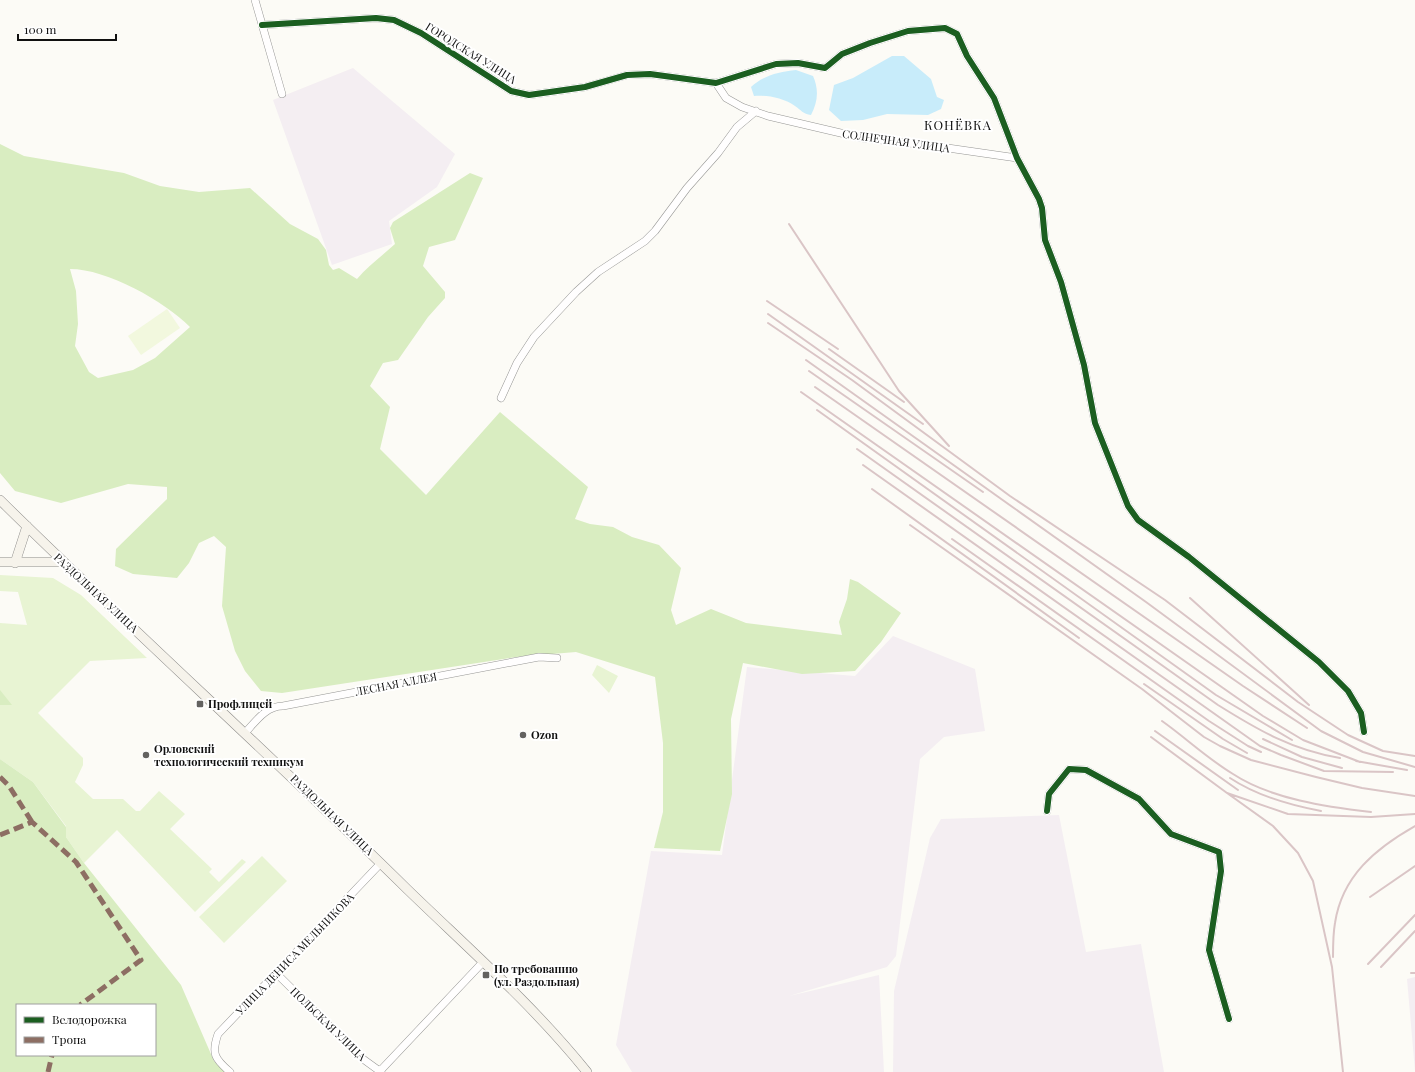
<svg xmlns="http://www.w3.org/2000/svg" width="1415" height="1072" font-family="'Playfair Display',serif">
<style>
.industrial{fill:#f4eef2}
.green{fill:#e8f4d3}
.forest{fill:#d9edc1;fill-rule:evenodd}
.pitch{fill:#f2f8de}
.water{fill:#c8ecfa}
.lines{fill:none;stroke-linecap:round;stroke-linejoin:round}
.minor-casing{stroke:#969694;stroke-width:8}
.secondary-casing{stroke:#8d8c8a;stroke-width:10}
.minor{stroke:#fffefe;stroke-width:7}
.secondary{stroke:#f6f3eb;stroke-width:9}
.rail{stroke:#dac5c6;stroke-width:2}
.quiet{stroke:#8d6e63;stroke-width:5;stroke-dasharray:10 5;stroke-linecap:butt}
.cycleway-casing{stroke:#fff;stroke-width:8}
.cycleway{stroke:#1b5e20;stroke-width:6}
.poi-dot{fill:#636260;stroke:#fff;stroke-width:1.5}
.labels{text-anchor:middle;stroke-width:4;stroke-linejoin:round;paint-order:stroke}
.street-label{font-size:11px;fill:#101010;stroke:#fff}
.poi-label{font-size:11px;font-weight:bold;fill:#101010;stroke:#fff;text-anchor:start}
.quarter-label{font-size:13px;letter-spacing:1px;fill:#101010;stroke:#fff}
</style>
<rect width="100%" height="100%" fill="#fcfbf6"/>
<path class="industrial" d="M353,68L455,154L437,187L389,221L392,244L332,265L273,100Z
M893,636L975,669L985,731L944,737L920,759L896,956L887,967L789,996L879,975L884,1072H632L616,1045L651,851L722,855L747,667L855,676Z
M1059,815L1086,952L1141,944L1164,1072H893L894,991L930,838L941,819Z
M1415,977V1071L1407,979Z"/>
<path class="green" d="M0,575L53,578L81,595L147,658L90,661L38,713L83,758V765L75,782L93,799H123L136,811H140L159,791L185,814L170,829L212,869L209,872L219,882L242,859L246,862L195,912L117,830L84,863L66,837V826L33,782L0,759V623L27,625L18,592L0,591Z
M597,665L618,676L609,693L592,675Z
M262,856L287,881L224,943L199,917Z"/>
<path class="forest" d="M0,144L24,156L124,173L160,186L199,192L250,188L290,224L318,239L326,250L329,265L333,270L339,268L357,279C368,266 382,256 395,244L390,228L393,222L470,173L483,178L455,240L429,247L423,266L445,292V298L428,317L398,360L383,363L370,386L390,407L380,449L426,495L500,412L588,487L575,519L590,524L613,527L632,537L659,545L681,568L671,610L676,625L711,609L746,623L842,635L839,622L847,599L850,579L858,582L901,613L881,642L855,671L802,674L743,663L731,719L732,794L720,851L654,848L663,812V743L655,677L576,652L516,657L282,693L261,691L245,671L235,651L222,606L226,547L214,536L199,543L189,563L177,578L133,574L115,566L116,549L167,499V487L128,484L61,503L15,491L0,473ZM70,269C107,269 164,301 190,327L155,358L133,370L98,378L89,372L75,346L78,324L76,291Z
M0,690L12,705H0Z
M0,759L33,782L66,827V837L84,863L181,985L214,1061L226,1072H0ZM17,1005H155V1055H17Z"/>
<path class="pitch" d="M167,309L180,328L141,355L128,336Z"/>
<path class="water" d="M892,56H904L931,79L937,97L944,100L941,109L928,115L887,114L863,120L841,121L829,110L834,85L853,78Z
M796,70L813,76C819,89 818,102 811,115C803,114 801,110 795,106C783,98 768,95 754,96L751,87C764,75 779,72 796,70Z"/>
<g class="lines">
<defs>
<path id="minor" d="M255,0L282,94
M262,25L376,18L394,20L421,33L511,91L529,95L585,87L627,75L650,74L716,83L776,64L798,63L825,68L842,54L870,43L908,31L945,28L957,34L967,56L994,98L1017,158L1039,199L1042,208L1045,240L1061,282L1084,365L1095,423L1128,506L1138,520L1189,557L1319,662L1348,691L1361,713L1364,732
M716,83L726,98L742,107L768,116L862,138L927,145L1017,158
M501,398L517,363L534,337L576,292L598,272L645,241L655,231L687,188L718,153L737,127L756,111
M245,733C256,721 266,706 283,706L539,657L557,658
M1047,811L1049,794L1069,769L1086,770L1139,799L1171,834L1219,852L1221,871L1209,950L1229,1019
M276,973L363,1059L381,1072
M380,1071L483,962
M230,1072C215,1059 211,1054 218,1034L381,863"/>
<path id="secondary" d="M0,500C134,632 274,758 408,890C469,949 534,1006 587,1072
M0,562H64
M15,563L27,526"/>
</defs>
<use href="#minor" class="minor-casing"/>
<use href="#secondary" class="secondary-casing"/>
<use href="#minor" class="minor"/>
<use href="#secondary" class="secondary"/>
<path class="rail" d="M789,224L899,391L949,446
M767,301L838,349
M768,314L923,424
M768,323L852,380L1010,496L1165,600L1298,702L1348,735L1383,751L1415,756
M829,349L904,402
M806,360L1146,602L1321,731L1363,752L1415,767
M809,371L983,492
M815,387L1243,686L1307,728
M801,392L1263,716L1303,740L1360,762
M817,410L1216,695L1292,740
M857,449L1218,705C1258,730 1292,750 1340,758
M863,465L1260,746L1281,755L1324,771L1393,772
M872,489L1079,638
M910,525L1142,689L1204,737L1220,746L1251,760L1316,777L1362,788L1415,796
M952,539L1209,721L1248,746L1261,752
M1190,598L1309,705
M1144,684L1223,739L1247,753
M1162,721C1186,738 1208,759 1233,774C1271,799 1327,807 1371,812
M1155,731L1238,790
M1151,737L1227,793L1288,814L1371,817L1415,814
M1263,739L1302,757L1342,768
M1356,761L1407,770
M1230,778C1257,796 1289,805 1321,811
M1227,793L1273,826L1298,853L1313,881L1332,967L1343,1072
M1370,897L1415,866
M1333,957C1333,946 1333,934 1335,923C1342,876 1376,848 1415,826
M1368,964L1415,915
M1381,967L1415,931
M1411,973H1415"/>
<path class="quiet" d="M0,777L9,786L32,822
M0,835L32,822L76,862L141,960L80,1005
M48,1072L52,1055"/>
<defs>
<path id="cycleway" d="M262,25L376,18L394,20L421,33L511,91L529,95L585,87L627,75L650,74L716,83L776,64L798,63L825,68L842,54L870,43L908,31L945,28L957,34L967,56L994,98L1017,158L1039,199L1042,208L1045,240L1061,282L1084,365L1095,423L1128,506L1138,520L1189,557L1319,662L1348,691L1361,713L1364,732
M1047,811L1049,794L1069,769L1086,770L1139,799L1171,834L1219,852L1221,871L1209,950L1229,1019"/>
</defs>
<use href="#cycleway" class="cycleway-casing"/>
<use href="#cycleway" class="cycleway"/>
</g>
<g class="poi-dot">
<rect x="196" y="700" width="8" height="8" rx="2"/>
<circle cx="523" cy="735" r="4"/>
<circle cx="146" cy="755" r="4"/>
<rect x="482" y="971" width="8" height="8" rx="2"/>
</g>
<g class="labels">
<g class="street-label">
<text transform="translate(471 53) rotate(32)" y="4">ГОРОДСКАЯ УЛИЦА</text>
<text transform="translate(896 141) rotate(8)" y="4">СОЛНЕЧНАЯ УЛИЦА</text>
<text transform="translate(96 593) rotate(43)" y="4">РАЗДОЛЬНАЯ УЛИЦА</text>
<text transform="translate(396 684) rotate(-11)" y="4">ЛЕСНАЯ АЛЛЕЯ</text>
<text transform="translate(332 815) rotate(44)" y="4">РАЗДОЛЬНАЯ УЛИЦА</text>
<text transform="translate(295 954) rotate(-46)" y="4">УЛИЦА ДЕНИСА МЕЛЬНИКОВА</text>
<text transform="translate(328 1024) rotate(44)" y="4">ПОЛЬСКАЯ УЛИЦА</text>
</g>
<g class="poi-label">
<text x="208" y="708">Профлицей</text>
<text x="531" y="739">Ozon</text>
<text x="154" y="753">Орловский<tspan x="154" dy="13">технологический техникум</tspan></text>
<text x="494" y="973">По требованию<tspan x="494" dy="13">(ул. Раздольная)</tspan></text>
</g>
<g class="quarter-label">
<text x="958" y="130">КОНЁВКА</text>
</g>
</g>
<rect x="16" y="1004" width="140" height="52" fill="#ffffff" stroke="#9f9f9f"/>
<rect x="24" y="1017" width="20" height="6" fill="#1b5e20" stroke="#9f9f9f"/>
<text x="52" y="1024" font-size="12" fill="#101010">Велодорожка</text>
<rect x="24" y="1037" width="20" height="6" fill="#8d6e63" stroke="#9f9f9f"/>
<text x="52" y="1044" font-size="12" fill="#101010">Тропа</text>
<path d="M18 34v6h98v-6" fill="none" stroke="#101010" stroke-width="2"/>
<text x="24" y="34" font-size="12" fill="#101010" stroke="#ffffff" stroke-width="3" paint-order="stroke">100 m</text>
</svg>
